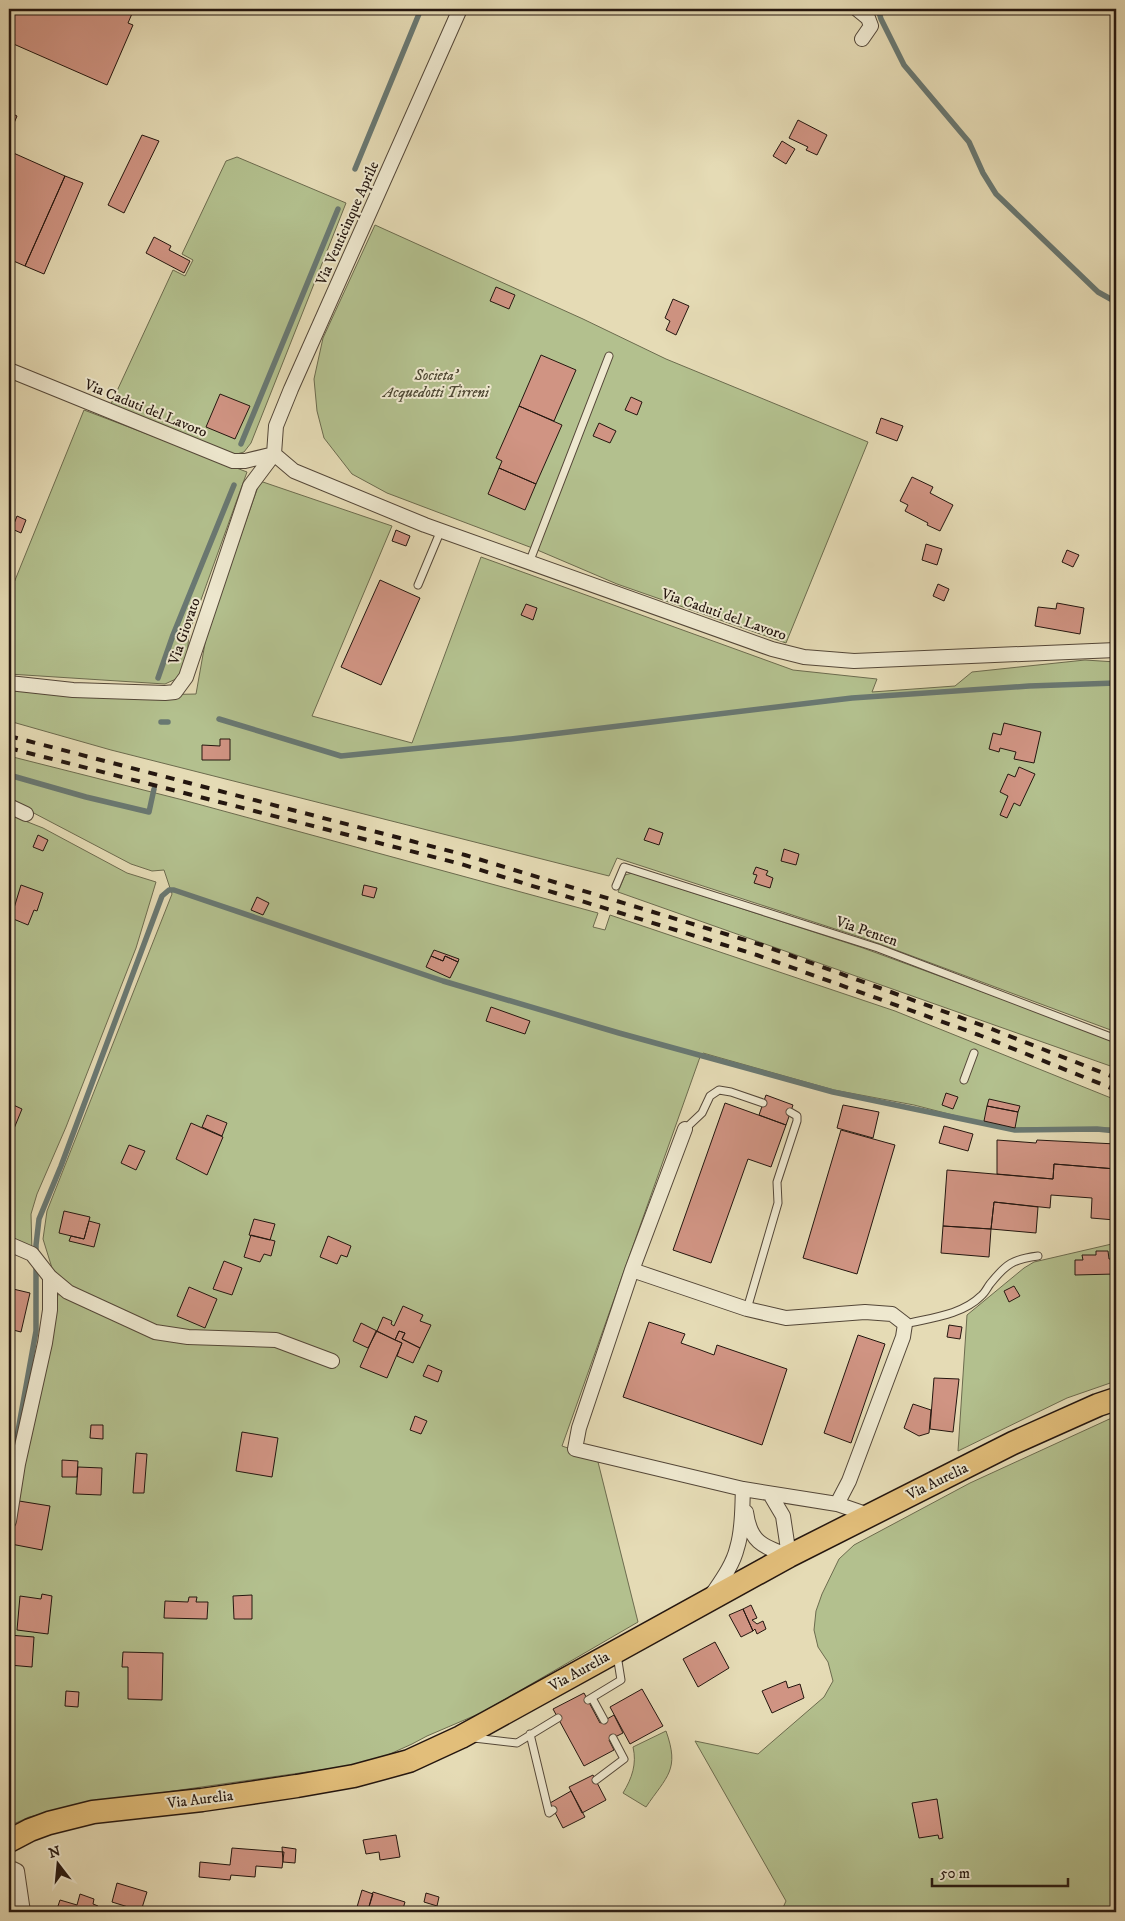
<svg xmlns="http://www.w3.org/2000/svg" width="1125" height="1921" font-family="'IM FELL DW Pica',serif">
<style>
.green{fill:#b3c08e;stroke:#6c6b4e}
.lines{fill:none;stroke-linecap:round;stroke-linejoin:round}
.stream{stroke:#697872;stroke-width:5.5}
.building{fill:#d09483;stroke:#24160f}
.service-casing{stroke:#544738;stroke-width:9}
.minor-casing{stroke:#544738;stroke-width:16}
.primary-casing{stroke:#24160f;stroke-width:25}
.service{stroke:#eee8cf;stroke-width:7}
.minor{stroke:#eee8cf;stroke-width:14}
.primary{stroke:#e2be7a;stroke-width:22}
.rail{stroke:#24160f;stroke-width:4;stroke-dasharray:9 9;stroke-linecap:butt}
.labels{text-anchor:middle;stroke-width:4;stroke-linejoin:round;paint-order:stroke}
.street-label{font-size:15px;fill:#24160f;stroke:#eee8cf}
.park-label{font-size:15px;font-style:italic;fill:#4f4935;stroke:#eee8cf}
</style>
<rect width="100%" height="100%" fill="#e5dbb5"/>
<filter id="stains"><feTurbulence type="fractalNoise" baseFrequency=".004" numOctaves="4"/><feColorMatrix values="0 0 0 0 .2 0 0 0 0 .09 0 0 0 0 .02 0 0 0 .5 -.17"/></filter>
<radialGradient id="worn" r=".72"><stop offset=".6" stop-color="#630" stop-opacity="0"/><stop offset="1" stop-color="#630" stop-opacity=".3"/></radialGradient>
<path class="green" d="M237,157L346,203L251,443L244,452L233,455L110,406L173,270L185,276L193,260L182,254L226,161Z
M375,225L583,319L666,359L868,442L786,643L617,584L535,549L387,493L352,474L324,438L317,411L314,379L323,338Z
M84,410L247,472L189,633L187,657L178,678L165,684L9,674V595Z
M260,481L392,526L312,716L412,743L481,557L793,670L877,679L872,692L955,686L972,672L1085,660L1116,662V1032L869,940L617,858L609,876L111,750L9,721V688L103,696L196,694L207,632Z
M9,756L183,800L598,913L593,927L605,930L610,915L895,1011L1116,1100V1128H1014L980,1122L914,1105L834,1090L703,1053L700,1057L562,1446L597,1458L638,1622L483,1712L427,1736L412,1744L370,1763L89,1803L29,1817L9,1826V1546L61,1279L52,1268L43,1239L47,1211L172,894L164,870L152,871L131,864L9,800Z
M10,815L43,828L127,873L156,882L136,948L66,1127L37,1194L31,1214L32,1254L9,1244V818Z
M632,873L863,948L1043,1014L1116,1043V1068L618,892L625,875Z
M1116,1243V1381L1067,1398L958,1451L967,1315L1024,1268L1034,1262Z
M1116,1416V1912H781L786,1901L695,1741L758,1754L824,1697L833,1681L828,1662L818,1647L814,1630L816,1611L822,1594L839,1559L854,1545L970,1483Z
M666,1731C680,1770 667,1776 646,1807L623,1793C632,1778 637,1764 633,1747Z"/>
<g class="lines">
<path class="stream" d="M878,9L881,19L904,65L969,142L983,173L996,194L1098,292L1116,302
M355,169L421,9
M241,444L338,209
M158,678L173,635L234,485
M219,719L341,756L511,739L852,698L1029,686L1116,683
M161,722H168
M9,775L86,797L149,812L154,789
M16,1442L36,1331V1245L39,1219L61,1166L162,896L169,890H174L443,981L619,1033L833,1092L1015,1130L1097,1129L1116,1131"/>
</g>
<path class="building" d="M10,9H134L128,23L133,25L107,85L9,42V12Z
M9,112L17,116L9,135Z
M798,120L827,135L817,155L806,150L808,147L789,138Z
M142,135L159,141L124,213L108,205Z
M782,141L795,149L786,164L773,156Z
M9,151L65,176L25,266L9,259Z
M65,176L83,183L44,274L25,266Z
M154,237L171,246L169,250L190,261L184,273L146,253Z
M496,287L515,295L509,309L490,301Z
M673,299L689,306L676,335L666,330L670,321L665,318Z
M541,355L576,370L554,421L519,406Z
M220,394L250,406L235,439L206,427Z
M631,397L642,402L637,415L625,410Z
M519,406L562,425L536,484L499,468L502,461L496,458Z
M881,418L903,426L897,441L876,433Z
M599,423L616,431L610,443L593,436Z
M499,468L536,484L525,510L488,494Z
M912,477L933,487L930,493L953,505L940,531L927,525L928,523L905,511L908,505L900,501Z
M17,516L26,520L21,533L12,529Z
M396,530L410,536L406,546L392,541Z
M926,544L942,549L937,565L922,560Z
M1067,550L1079,555L1073,567L1062,562Z
M380,580L420,598L381,685L341,667Z
M938,584L949,589L944,601L933,596Z
M1057,603L1084,608L1080,634L1035,626L1038,607L1056,609Z
M526,604L537,608L533,620L521,615Z
M1004,723L1041,732L1034,763L1014,759L1016,752L1000,748L999,752L989,749L993,733L1001,735Z
M220,739H230V760H202V745L220,746Z
M1019,767L1035,774L1020,806L1014,803L1007,818L1000,815L1008,796L1000,792L1008,774L1015,777Z
M649,828L663,833L659,845L644,840Z
M38,835L48,840L43,851L33,847Z
M784,849L799,854L796,865L781,861Z
M756,867L768,871L766,875L773,878L770,888L754,883L757,875L753,874Z
M21,885L43,893L37,911L34,910L28,925L11,918Z
M364,885L377,888L374,898L362,895Z
M257,897L269,903L263,915L251,910Z
M434,950L459,959L458,962L445,956L443,961L431,956Z
M431,956L443,961L445,956L458,962L450,978L426,967Z
M491,1007L530,1021L525,1034L486,1021Z
M946,1093L958,1097L953,1109L942,1105Z
M766,1095L793,1105L786,1125L759,1115Z
M989,1099L1020,1106L1018,1112L987,1106Z
M9,1103L22,1109L13,1131L9,1130Z
M725,1103L786,1125L771,1167L748,1159L711,1263L673,1250Z
M843,1105L879,1112L873,1138L837,1128Z
M987,1106L1018,1112L1015,1128L984,1121Z
M207,1115L227,1123L222,1136L202,1127Z
M191,1123L223,1137L207,1175L176,1159Z
M944,1126L973,1134L968,1151L939,1143Z
M841,1130L895,1145L857,1274L803,1258Z
M997,1140L1036,1143L1037,1140L1116,1144V1169L1054,1164L1053,1179L997,1174Z
M129,1145L145,1151L136,1170L121,1163Z
M1054,1164L1116,1169L1115,1220L1091,1218L1092,1198L1051,1195L1050,1208L994,1202L991,1229L943,1226L947,1170L1053,1179Z
M994,1202L1038,1207L1036,1233L991,1229Z
M64,1211L90,1217L84,1239L59,1233Z
M254,1219L275,1224L270,1240L249,1235Z
M89,1221L100,1224L94,1247L69,1241L71,1236L84,1239Z
M943,1226L991,1229L989,1257L941,1253Z
M251,1235L275,1241L271,1256L264,1254L260,1262L244,1257Z
M328,1236L351,1246L347,1257L341,1255L337,1264L320,1257Z
M1096,1251H1108L1109,1259H1116V1277L1115,1274L1075,1275V1260H1083L1082,1255H1096Z
M224,1261L242,1268L232,1295L213,1289Z
M1014,1286L1020,1296L1009,1302L1004,1291Z
M189,1287L217,1299L205,1328L177,1316Z
M9,1288L30,1293L21,1332L9,1329Z
M403,1306L423,1315L420,1321L431,1325L420,1348L402,1339L405,1333L399,1331L395,1340L377,1331L383,1317L392,1321L391,1324L394,1326Z
M649,1322L685,1334L681,1343L698,1349L714,1355L717,1345L787,1369L762,1445L623,1397Z
M361,1323L377,1331L368,1348L353,1341Z
M949,1325L962,1327L960,1339L947,1337Z
M376,1331L402,1343L387,1378L360,1367Z
M399,1331L405,1333L402,1339L420,1348L413,1363L397,1356L402,1343L395,1340Z
M858,1335L885,1344L851,1443L824,1433Z
M428,1365L442,1371L438,1382L423,1376Z
M934,1378L959,1379L953,1432L930,1429Z
M913,1404L931,1410L929,1433L919,1436L904,1428Z
M415,1416L427,1421L421,1434L410,1430Z
M91,1425H103V1439L90,1438Z
M242,1432L278,1438L272,1477L236,1471Z
M136,1453L147,1454L144,1493H133Z
M62,1460L78,1461L77,1477H62Z
M78,1467L102,1468L101,1495L76,1494Z
M19,1501L50,1506L42,1550L11,1544Z
M42,1594L52,1596L48,1634L17,1630L20,1596L41,1599Z
M252,1595V1619H234L233,1596Z
M189,1597H197L196,1602H208L207,1619L164,1618L165,1601L188,1602Z
M751,1605L757,1618L752,1620L757,1624L763,1621L766,1629L757,1634L755,1629L753,1631L743,1609Z
M743,1609L753,1631L741,1637L729,1615Z
M9,1635L34,1637L32,1667L9,1665Z
M715,1642L729,1668L698,1687L683,1659Z
M123,1652L163,1653L162,1700L128,1699V1667H122Z
M786,1681L788,1688L800,1684L804,1698L772,1713L762,1691Z
M642,1689L663,1726L630,1744L610,1707Z
M66,1691L79,1692L78,1707L65,1706Z
M584,1693L600,1723L614,1715L623,1733L609,1740L614,1750L584,1766L553,1709Z
M593,1775L606,1800L582,1813L569,1787Z
M571,1791L585,1817L563,1828L550,1803Z
M937,1799L943,1838L939,1839L938,1835L919,1838L912,1803Z
M396,1835L400,1857L380,1860L379,1852L366,1854L363,1840Z
M282,1847L296,1849L295,1863L283,1862Z
M232,1848L284,1852L282,1868L256,1866L255,1877L231,1875L230,1880L199,1877L200,1862L230,1865Z
M117,1883L147,1892L141,1911L112,1902Z
M362,1890L373,1894L368,1910L357,1907Z
M373,1892L405,1902L402,1912H375L368,1910Z
M426,1893L439,1897L437,1906L424,1902Z
M80,1894L94,1899L93,1904L98,1906L96,1912H56L60,1900L77,1905Z"/>
<g class="lines">
<defs>
<path id="service" d="M529,563L609,356
M418,585L441,530
M616,886L624,867L878,948L1116,1039
M964,1080L974,1053
M685,1129L702,1113L710,1096L719,1090L731,1092L763,1103
M747,1309L778,1203L777,1182L797,1121V1116L790,1112
M905,1324C930,1318 962,1315 981,1296C985,1293 987,1288 990,1284C1006,1264 1013,1259 1038,1256
M592,1698L604,1720
M588,1700L621,1680L617,1655
M530,1734L549,1813L553,1810
M474,1738L517,1743L558,1718
M596,1780L624,1759L613,1738"/>
<path id="minor" d="M857,9L868,18L871,26L862,39
M9,370L233,461H245L274,454
M274,454L294,471L425,525L772,649L804,657L854,661L1116,650
M274,454L276,426L291,389L460,9
M9,683L73,690L165,693L175,692L186,677L250,486L274,454
M9,806L26,814
M685,1129L632,1270L579,1428L575,1449L743,1489L837,1504L869,1515
M9,1244L32,1254L50,1277L68,1292L155,1332L188,1337L276,1340L332,1361
M632,1270L747,1309L786,1318L865,1312L892,1314L905,1324L903,1337L849,1481L837,1504
M770,1494L783,1516L789,1556
M746,1512C750,1542 762,1546 789,1556
M9,1521L18,1464L45,1343L50,1310V1277
M711,1596C721,1581 733,1565 737,1548C743,1529 742,1508 743,1489
M9,1871L13,1869L17,1871L23,1912"/>
<path id="primary" d="M9,1841L30,1830L49,1823L93,1812L202,1800L297,1786L354,1776L409,1761L461,1737L789,1556L1013,1443L1098,1405L1116,1399"/>
</defs>
<use href="#service" class="service-casing"/>
<use href="#minor" class="minor-casing"/>
<use href="#primary" class="primary-casing"/>
<use href="#service" class="service"/>
<use href="#minor" class="minor"/>
<use href="#primary" class="primary"/>
<path class="rail" d="M9,736L465,855L762,945L984,1026L1116,1078
M9,748L461,864L757,955L979,1035L1116,1090"/>
</g>
<g class="labels">
<g class="street-label">
<text transform="translate(347 223) rotate(-66)" y="5">Via Venticinque Aprile</text>
<text transform="translate(146 408) rotate(22)" y="5">Via Caduti del Lavoro</text>
<text transform="translate(724 614) rotate(19)" y="5">Via Caduti del Lavoro</text>
<text transform="translate(184 631) rotate(-71)" y="5">Via Giovato</text>
<text transform="translate(867 931) rotate(19)" y="5">Via Penten</text>
<text transform="translate(937 1481) rotate(-26)" y="5">Via Aurelia</text>
<text transform="translate(579 1671) rotate(-29)" y="5">Via Aurelia</text>
<text transform="translate(200 1799) rotate(-7)" y="5">Via Aurelia</text>
</g>
<g class="park-label">
<text x="436" y="380">Societa'<tspan x="436" dy="17">Acquedotti Tirreni</tspan></text>
</g>
</g>
<rect width="1125" height="1921" fill="none" stroke="#e5dbb5" stroke-width="30"/>
<rect x="10" y="10" width="1105" height="1901" fill="none" stroke="#24160f" stroke-width="2.5"/>
<rect x="15" y="15" width="1095" height="1891" fill="none" stroke="#24160f"/>
<g transform="translate(58 1864) rotate(344)" stroke="#eee8cf" stroke-width="4" paint-order="stroke">
<path d="M0-4L9 19L0 12L-9 19Z" fill="#24160f"/>
<text y="-8" font-size="14" font-weight="bold" text-anchor="middle" fill="#24160f">N</text>
</g>
<path d="M932 1878v8h136v-8" fill="none" stroke="#24160f" stroke-width="2.5"/>
<text x="940" y="1878" font-size="15" fill="#24160f" stroke="#eee8cf" stroke-width="4" paint-order="stroke">50 m</text>
<rect width="100%" height="100%" filter="url(#stains)"/>
<rect width="100%" height="100%" fill="url(#worn)"/>
</svg>
